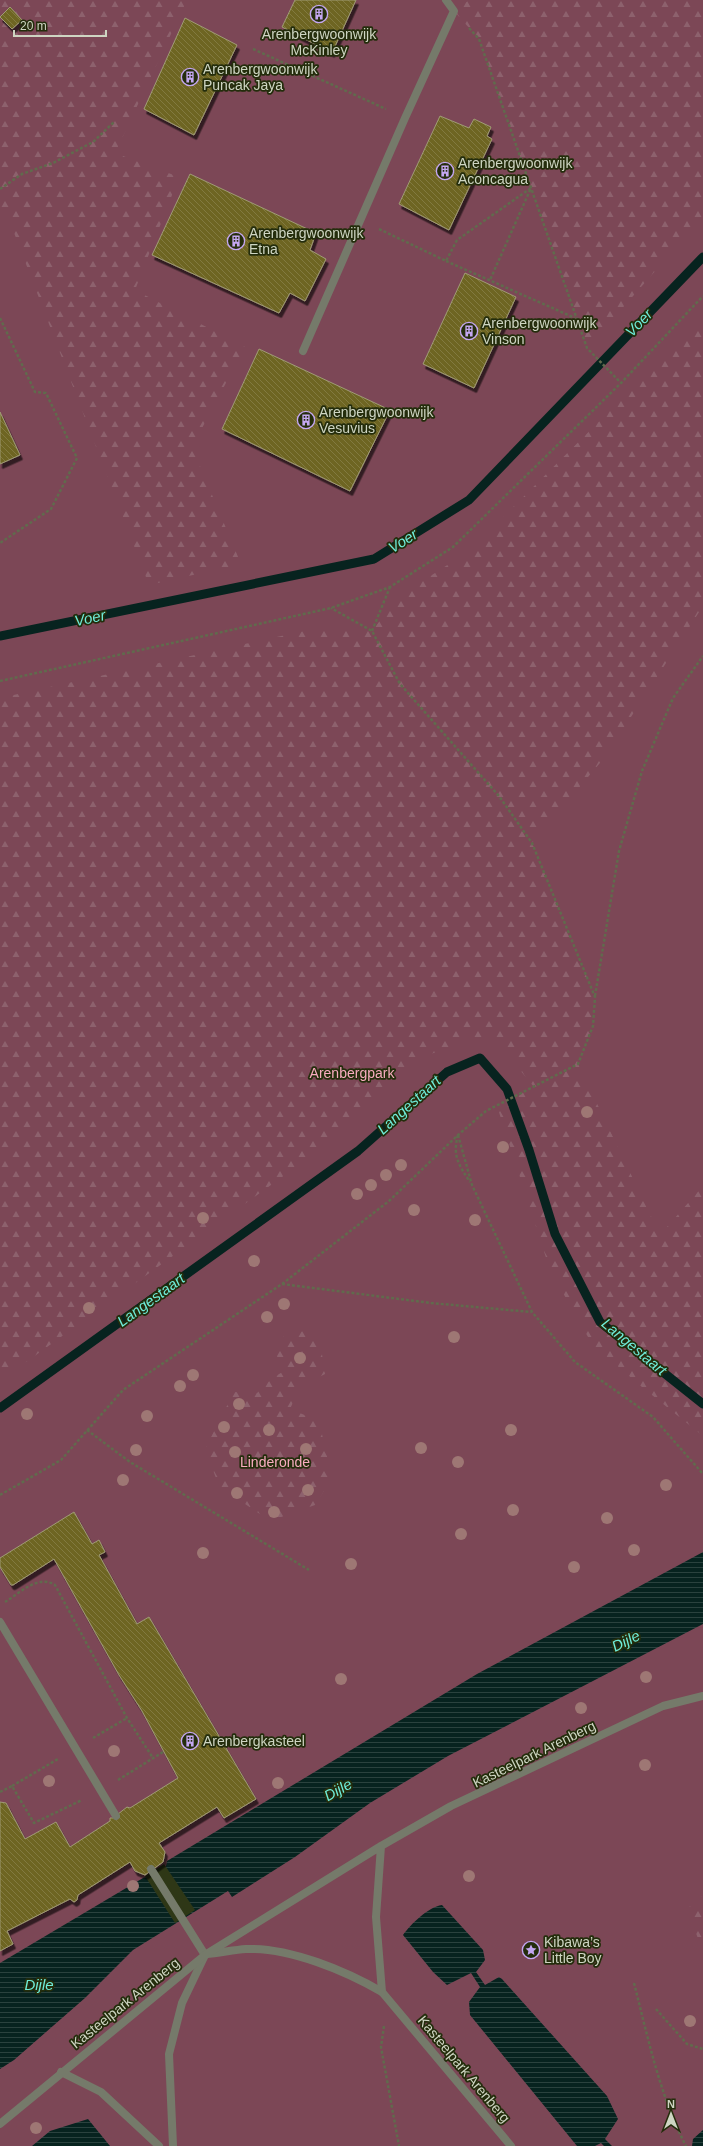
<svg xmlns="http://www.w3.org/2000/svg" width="703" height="2146" font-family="Arial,sans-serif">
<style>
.green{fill:#7c4756}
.forest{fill:url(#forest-firs)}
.water{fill:url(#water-rules)}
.pier{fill:#2e3716}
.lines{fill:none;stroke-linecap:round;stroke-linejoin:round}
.stream{stroke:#07231f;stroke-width:9}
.building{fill:url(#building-back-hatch);stroke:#9f9b75;filter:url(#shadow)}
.path{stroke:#616a4d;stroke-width:2.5;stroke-dasharray:3 2;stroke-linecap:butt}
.service{stroke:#757a6a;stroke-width:8}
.minor{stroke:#757a6a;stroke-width:8}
.tree{fill:#9e7774}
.labels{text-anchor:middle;stroke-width:3.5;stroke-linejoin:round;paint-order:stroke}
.poi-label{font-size:14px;fill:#ced5c2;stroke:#242d0c;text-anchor:start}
.park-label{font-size:14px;fill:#f9acc0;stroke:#242d0c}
.street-label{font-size:14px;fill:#ced5c2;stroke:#242d0c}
.water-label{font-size:15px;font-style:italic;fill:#6fedda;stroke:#242d0c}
</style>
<defs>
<pattern id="forest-firs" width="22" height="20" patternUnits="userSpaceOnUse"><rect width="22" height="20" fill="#7c4756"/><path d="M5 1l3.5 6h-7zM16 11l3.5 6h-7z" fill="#8d616d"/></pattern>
<pattern id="water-rules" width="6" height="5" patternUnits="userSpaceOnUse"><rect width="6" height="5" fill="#07231f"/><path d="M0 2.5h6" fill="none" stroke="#2a423e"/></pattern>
<pattern id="building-back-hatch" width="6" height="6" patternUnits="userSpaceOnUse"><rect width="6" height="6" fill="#6e6523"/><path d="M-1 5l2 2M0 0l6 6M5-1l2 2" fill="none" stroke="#827a41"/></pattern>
<filter id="shadow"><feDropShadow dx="2.5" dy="4.5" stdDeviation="0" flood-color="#0009"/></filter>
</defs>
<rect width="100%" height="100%" fill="#2e3716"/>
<path class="green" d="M0,0H703V2146H0Z"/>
<path class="forest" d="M0,0H187L115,153L179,177L135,290L245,347L192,447L241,564L149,585L8,217L0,213Z
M469,0H703V217L587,348L479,39L454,11Z
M703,318V606L605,757L532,843L595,997L593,1026L578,1064L660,1235L703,1186V1436L642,1387L592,1344L550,1270L497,1106L534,1087L496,1041L471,1039L423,1057L336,1138L0,1381V698L322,627L372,631L398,597L469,551Z
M318,1328L325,1374L300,1387L290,1409L319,1421L332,1478L315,1505L270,1521L219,1486L205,1449L234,1392L257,1393L271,1379L284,1371L275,1352L284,1335Z
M703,1895V1952L687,1909Z"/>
<path class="water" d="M703,1552V1624L448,1756L370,1803L295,1857L232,1897L228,1891L133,1950L85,1998L14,2060L0,2069V1963L143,1878L166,1866L167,1861L477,1674Z
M442,1905L483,1950L485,1960L476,1972L485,1985L499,1977L502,1979L607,2096L618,2119L605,2139L612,2146H604L601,2143L595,2146H577L470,2015L469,2002L480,1987L471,1973L447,1985L433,1972L403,1935C411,1924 428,1907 442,1905Z
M88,2119L110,2146H32L50,2131Z
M703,2130V2146H692L693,2139Z"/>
<path class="pier" d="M164,1864L195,1910L175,1923L145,1876Z"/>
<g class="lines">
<path class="stream" d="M0,636L374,559L469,500L703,257
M0,1408L358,1151L447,1072L480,1058L507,1089L529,1150L555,1234L600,1322L703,1404"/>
</g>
<path class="building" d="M295,0H356L332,53L282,27Z
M10,7L22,20L12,29L0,17Z
M185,18L237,45L194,135L144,109Z
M440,116L469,128L474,119L491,127L487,136L492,139L449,230L399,204Z
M190,174L316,233L310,250L326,259L305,301L290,293L279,313L152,255Z
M465,273L516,297L474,388L423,364Z
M259,349L390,410L350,491L222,429Z
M0,412L20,455L0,464Z
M74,1512L92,1544L99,1540L105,1552L99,1555L137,1624L149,1617L256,1799L224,1818L217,1807L159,1843L165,1852L163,1862L145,1875L135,1871L130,1862L78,1895L77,1900L74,1902L70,1899L7,1931L13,1944L0,1951V1802L6,1803L25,1839L56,1822L70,1847L110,1821V1818H113L127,1807L130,1808L178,1778L142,1711L119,1675L54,1559L13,1585H11L0,1567V1558Z"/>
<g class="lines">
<path class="path" d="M469,28L479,39L587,348L621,383
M253,49L386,109
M0,189L22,174L53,163L93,142L114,122
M379,229L446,261L457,240L531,188L490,280
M446,261L575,318
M0,318L35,392L46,393L77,458L51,509L0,543
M372,631L390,587
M0,681L331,608L390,587L453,547L621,383L703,296
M595,996L619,851L642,771L673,698L703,656
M458,1135L472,1185L532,1312L575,1362L653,1417L703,1474
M458,1135C452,1156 459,1165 470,1182
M282,1284L431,1303L531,1312
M87,1430L130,1462L309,1570
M0,1495L61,1460L123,1390L282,1284L389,1201L458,1135L486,1111L578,1064L593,1026L595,997L532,843L499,796L400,684L372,631L331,608
M5,1602C20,1593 38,1574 55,1585L127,1718L153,1758
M93,1738L127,1718
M118,1780L163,1752
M12,1786L58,1759
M0,1792L12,1786L34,1823L82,1800
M634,1983C648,2038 660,2096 686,2146
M656,2009L687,2044L703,2049
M384,2026L381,2047L399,2146"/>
<path class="service" d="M0,1622L116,1816
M151,1869L205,1955
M206,1954C219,1953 233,1950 246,1949C289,1947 346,1971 382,1992L511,2146
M173,2146L169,2054L182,2003L205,1955"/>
<path class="minor" d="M303,351L405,118L454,11L446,0
M381,1846L376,1917L382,1992
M61,2072L101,2092L159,2146
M0,2124L205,1955L381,1846L451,1806L663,1706L703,1696"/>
</g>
<g class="tree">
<circle cx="587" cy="1112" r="6"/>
<circle cx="503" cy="1147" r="6"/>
<circle cx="401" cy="1165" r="6"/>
<circle cx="386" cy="1175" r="6"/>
<circle cx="371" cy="1185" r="6"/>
<circle cx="357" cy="1194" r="6"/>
<circle cx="414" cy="1210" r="6"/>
<circle cx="203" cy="1218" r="6"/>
<circle cx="475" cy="1220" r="6"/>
<circle cx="254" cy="1261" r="6"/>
<circle cx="284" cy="1304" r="6"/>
<circle cx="89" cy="1308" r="6"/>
<circle cx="267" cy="1317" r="6"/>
<circle cx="454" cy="1337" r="6"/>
<circle cx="300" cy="1358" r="6"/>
<circle cx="193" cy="1375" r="6"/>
<circle cx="180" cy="1386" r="6"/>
<circle cx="239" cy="1404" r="6"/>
<circle cx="27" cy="1414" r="6"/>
<circle cx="147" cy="1416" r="6"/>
<circle cx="224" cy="1427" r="6"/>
<circle cx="269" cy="1430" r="6"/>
<circle cx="511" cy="1430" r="6"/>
<circle cx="421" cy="1448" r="6"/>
<circle cx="306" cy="1449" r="6"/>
<circle cx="136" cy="1450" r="6"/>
<circle cx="235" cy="1452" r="6"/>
<circle cx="458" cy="1462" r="6"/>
<circle cx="123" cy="1480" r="6"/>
<circle cx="666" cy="1485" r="6"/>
<circle cx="308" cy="1490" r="6"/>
<circle cx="237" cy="1493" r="6"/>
<circle cx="513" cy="1510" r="6"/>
<circle cx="274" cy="1512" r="6"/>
<circle cx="607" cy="1518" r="6"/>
<circle cx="461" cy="1534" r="6"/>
<circle cx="634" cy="1550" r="6"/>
<circle cx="203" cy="1553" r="6"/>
<circle cx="351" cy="1564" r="6"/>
<circle cx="574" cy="1567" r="6"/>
<circle cx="646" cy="1677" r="6"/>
<circle cx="341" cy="1679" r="6"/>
<circle cx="581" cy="1708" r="6"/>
<circle cx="114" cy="1751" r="6"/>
<circle cx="645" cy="1765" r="6"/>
<circle cx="49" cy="1781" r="6"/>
<circle cx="278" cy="1783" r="6"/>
<circle cx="469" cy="1876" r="6"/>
<circle cx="133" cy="1886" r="6"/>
<circle cx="690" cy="2021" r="6"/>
<circle cx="36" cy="2128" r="6"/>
</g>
<defs>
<symbol id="building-ring" viewBox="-11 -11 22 22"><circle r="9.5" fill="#242d0c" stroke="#c4a7f1" stroke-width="1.5"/><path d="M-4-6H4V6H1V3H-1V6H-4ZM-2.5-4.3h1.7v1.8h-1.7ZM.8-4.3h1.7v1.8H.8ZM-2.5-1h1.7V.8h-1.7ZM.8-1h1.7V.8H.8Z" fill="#c4a7f1"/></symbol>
<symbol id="sight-ring" viewBox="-11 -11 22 22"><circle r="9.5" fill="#242d0c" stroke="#c4a7f1" stroke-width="1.5"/><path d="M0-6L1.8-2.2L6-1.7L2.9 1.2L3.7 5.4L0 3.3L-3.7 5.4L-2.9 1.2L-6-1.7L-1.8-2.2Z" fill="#c4a7f1"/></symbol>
</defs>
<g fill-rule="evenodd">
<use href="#building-ring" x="309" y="4" width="20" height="20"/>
<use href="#building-ring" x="180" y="67" width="20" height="20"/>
<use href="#building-ring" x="435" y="161" width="20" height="20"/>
<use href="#building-ring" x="226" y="231" width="20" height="20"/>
<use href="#building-ring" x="459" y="321" width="20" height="20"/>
<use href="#building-ring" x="296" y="410" width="20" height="20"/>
<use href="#building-ring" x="180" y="1731" width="20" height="20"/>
<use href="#sight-ring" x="521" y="1940" width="20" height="20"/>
</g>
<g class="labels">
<g class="poi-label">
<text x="319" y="39" text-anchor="middle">Arenbergwoonwijk<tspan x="319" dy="16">McKinley</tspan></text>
<text x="203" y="74">Arenbergwoonwijk<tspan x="203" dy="16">Puncak Jaya</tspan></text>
<text x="458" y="168">Arenbergwoonwijk<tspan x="458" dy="16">Aconcagua</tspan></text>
<text x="249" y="238">Arenbergwoonwijk<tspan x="249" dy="16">Etna</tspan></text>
<text x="482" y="328">Arenbergwoonwijk<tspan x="482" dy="16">Vinson</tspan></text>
<text x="319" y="417">Arenbergwoonwijk<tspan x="319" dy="16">Vesuvius</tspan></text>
<text x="203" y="1746">Arenbergkasteel</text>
<text x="544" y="1947">Kibawa’s<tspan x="544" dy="16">Little Boy</tspan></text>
</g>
<g class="park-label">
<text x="352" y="1078">Arenbergpark</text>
<text x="275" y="1467">Linderonde</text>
</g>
<g class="street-label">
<text transform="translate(534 1754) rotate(-26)" y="5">Kasteelpark Arenberg</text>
<text transform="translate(125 2003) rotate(-39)" y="5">Kasteelpark Arenberg</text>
<text transform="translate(464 2069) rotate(50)" y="5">Kasteelpark Arenberg</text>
</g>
<g class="water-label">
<text transform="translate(639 323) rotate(-46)" y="5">Voer</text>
<text transform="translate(403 541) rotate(-32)" y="5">Voer</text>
<text transform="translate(90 618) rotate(-12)" y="5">Voer</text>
<text transform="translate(409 1105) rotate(-42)" y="5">Langestaart</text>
<text transform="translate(151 1300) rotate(-36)" y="5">Langestaart</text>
<text transform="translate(634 1347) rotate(40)" y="5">Langestaart</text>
<text transform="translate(626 1641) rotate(-26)" y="5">Dijle</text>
<text transform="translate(338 1790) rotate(-29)" y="5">Dijle</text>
<text x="39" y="1990">Dijle</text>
</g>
</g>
<g transform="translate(671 2114)" stroke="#242d0c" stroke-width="3" paint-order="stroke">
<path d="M0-3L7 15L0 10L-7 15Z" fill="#ced5c2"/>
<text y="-6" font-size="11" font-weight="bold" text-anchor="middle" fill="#ced5c2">N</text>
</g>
<path d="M14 30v6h92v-6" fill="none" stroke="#ced5c2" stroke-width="2"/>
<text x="20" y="30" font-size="12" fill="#ced5c2" stroke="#242d0c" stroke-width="3" paint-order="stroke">20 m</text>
</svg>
